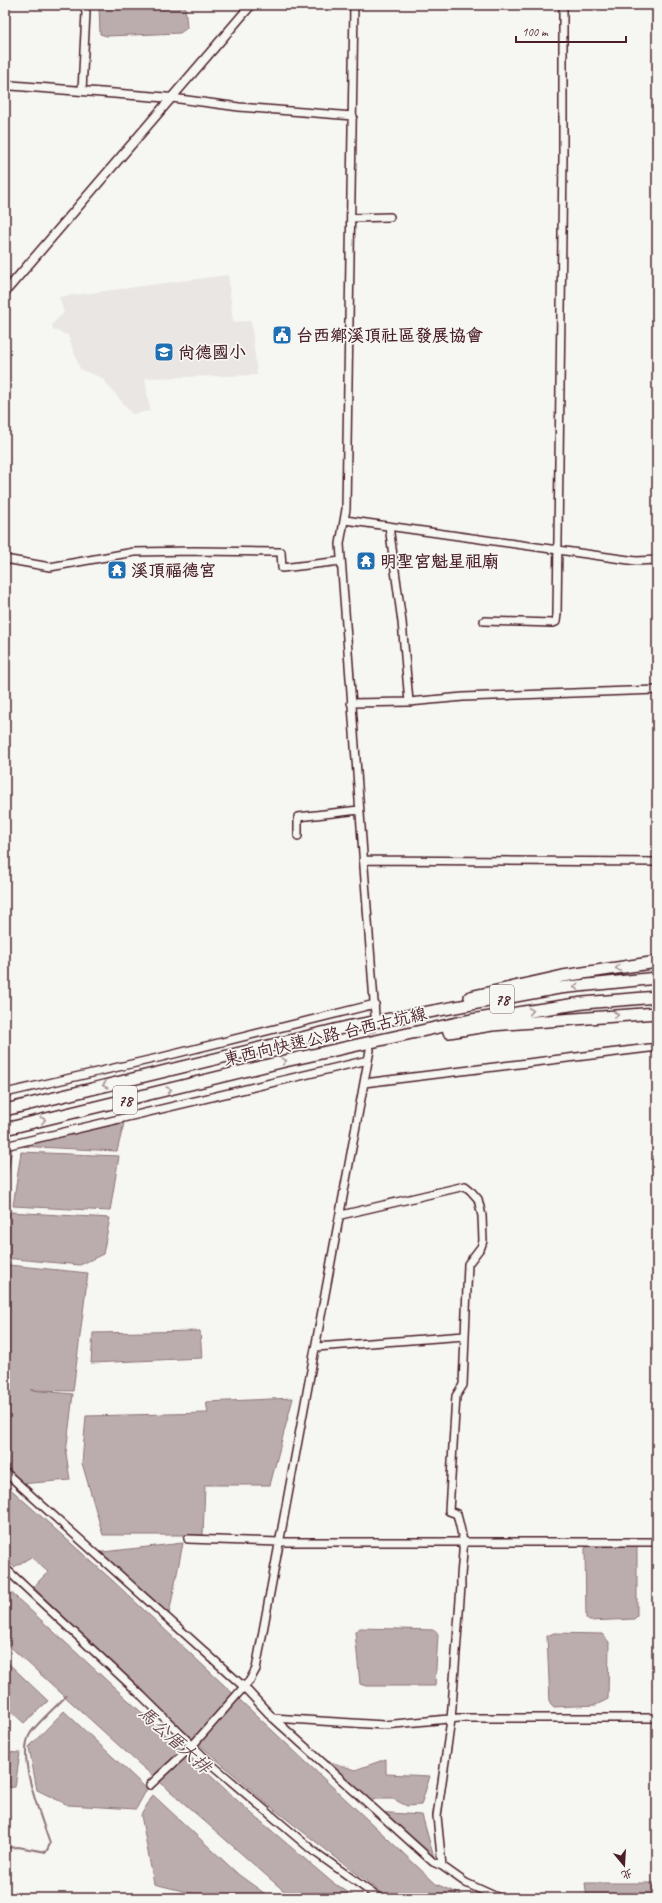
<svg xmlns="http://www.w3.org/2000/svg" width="662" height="1903" font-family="Caveat,'LXGW WenKai TC',sans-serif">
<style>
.built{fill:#e9e6e3}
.water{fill:#bbadae;stroke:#8e747a}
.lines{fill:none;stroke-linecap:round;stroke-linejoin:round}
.stream{stroke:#8e747a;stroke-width:2}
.minor-tunnel{stroke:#d4cbca;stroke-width:7;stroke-dasharray:7 3.5;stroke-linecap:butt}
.minor-casing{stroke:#4a1f2b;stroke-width:10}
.tertiary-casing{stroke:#4a1f2b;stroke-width:11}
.trunk-casing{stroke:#4a1f2b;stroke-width:14}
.minor{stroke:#f6f6f2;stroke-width:7}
.tertiary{stroke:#f6f6f2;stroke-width:8}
.trunk{stroke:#f6f6f2;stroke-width:11}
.oneway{stroke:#a99598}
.labels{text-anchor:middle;stroke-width:3.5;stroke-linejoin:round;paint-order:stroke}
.shield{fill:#f6f6f2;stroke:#7e6067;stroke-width:1}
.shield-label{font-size:16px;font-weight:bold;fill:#4a1f2b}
.poi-label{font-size:17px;font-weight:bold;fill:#4a1f2b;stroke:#f6f6f2;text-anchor:start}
.street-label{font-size:17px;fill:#4a1f2b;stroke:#f6f6f2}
.water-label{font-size:18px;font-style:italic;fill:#6c4a52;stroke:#f6f6f2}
</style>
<rect width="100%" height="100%" fill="#f6f6f2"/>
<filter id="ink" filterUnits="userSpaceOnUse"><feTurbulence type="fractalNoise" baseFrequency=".025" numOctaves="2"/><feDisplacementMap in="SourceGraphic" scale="8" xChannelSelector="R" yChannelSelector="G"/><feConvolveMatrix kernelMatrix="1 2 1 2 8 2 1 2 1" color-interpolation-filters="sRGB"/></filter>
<g filter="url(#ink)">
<path class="built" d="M228,275L233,322L251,321L257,375L145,378L150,411L132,414L102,378L80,369L68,335L53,330L52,324L64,313L59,297Z"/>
<path class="water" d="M99,5H185L187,28L180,33L107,36L100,34Z
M124,1123L117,1151L17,1146Z
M12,1147L5,1196V1149Z
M21,1152L119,1156L110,1211L13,1206Z
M10,1212L110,1218L103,1254L80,1265L5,1258V1236Z
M9,1265L88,1273L73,1391L30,1390L73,1394L66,1453L70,1480L19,1484L10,1476L7,1456H5V1271Z
M200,1331L202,1358L91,1363L93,1333Z
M293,1398L270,1485H205L203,1535H103L82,1463L86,1416L208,1413L206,1402Z
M5,1484L113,1581L436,1884L468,1898H388L266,1803L148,1699L33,1587L48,1572L31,1557L14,1567L5,1559Z
M595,1542L637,1543V1616L634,1619L589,1621L586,1618L585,1548Z
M183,1543L168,1619L94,1553Z
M5,1587L251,1813L333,1883L357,1898H292L137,1762L5,1642Z
M360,1628L435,1630L438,1634L435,1686H366L360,1684L355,1632Z
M554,1633L602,1634L609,1642L608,1699L596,1705L554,1707L550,1703L547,1636Z
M5,1660L48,1701L24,1723L5,1706Z
M64,1711L147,1789L136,1809L68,1805L37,1790L29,1747Z
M5,1752L20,1753L15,1787L5,1788Z
M318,1758L355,1770L386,1759V1774L430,1776L421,1805L407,1806L393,1799H376L367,1802Z
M153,1795L239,1875L271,1898H195V1894L154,1884L141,1815Z
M375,1812L422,1815L435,1861Z
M585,1883H657V1898H587Z"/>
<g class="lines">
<path class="stream" d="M5,1848L18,1847L46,1852L50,1844C42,1819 16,1757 30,1734C36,1724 57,1706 66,1696"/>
<path class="minor-tunnel" d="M371,1045L374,1019"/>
<defs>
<path id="minor" d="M354,5L346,509L340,544L375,1015
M82,91L86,12L84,5
M172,98L239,107L353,116
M352,218L390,217
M345,520L636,561L657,560
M389,526L402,622L409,702
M5,559L50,567L134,552L194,551L281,552L282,568L341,561
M484,621L553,623L556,622L557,614L563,158V5
M351,703L409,702L463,697L657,690
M298,836V817L359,810
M363,860L657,862
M364,1083L649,1048H657
M5,1093L162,1057L375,1004
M5,1146L368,1060
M341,1215L465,1186L470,1190L478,1199L482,1216L483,1241L481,1247L468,1264L463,1385L456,1396L449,1511L457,1514C459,1523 462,1533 463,1542C464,1557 460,1571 461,1586L451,1720L437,1816L442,1866
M316,1347L465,1336
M5,1472L244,1687L273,1718L433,1862L442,1866L466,1883L499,1898
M188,1539L280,1542H657
M5,1568L141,1695L211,1764L312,1850L379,1898
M273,1718L384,1725L459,1718H657
M150,1785L192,1746L250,1680L256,1669L370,1050"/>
<path id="tertiary" d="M5,85L172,98
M5,292L251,5"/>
<path id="trunk" d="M470,997L563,976L657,962
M449,1032L492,1025L657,1013
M5,1110L347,1027L559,988L657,978
M5,1129L285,1061L471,1020L583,1003L657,997"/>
</defs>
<use href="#minor" class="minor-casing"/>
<use href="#tertiary" class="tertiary-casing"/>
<use href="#trunk" class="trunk-casing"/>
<use href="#minor" class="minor"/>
<use href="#tertiary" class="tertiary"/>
<use href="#trunk" class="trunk"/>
</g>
<defs><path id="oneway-chevron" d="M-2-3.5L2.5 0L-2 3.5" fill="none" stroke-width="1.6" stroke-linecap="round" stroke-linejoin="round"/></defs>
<g class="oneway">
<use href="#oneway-chevron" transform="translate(618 968) rotate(171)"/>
<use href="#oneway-chevron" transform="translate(576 987) rotate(174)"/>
<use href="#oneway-chevron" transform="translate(531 1011) rotate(-8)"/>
<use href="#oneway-chevron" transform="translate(616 1015) rotate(-3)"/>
<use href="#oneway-chevron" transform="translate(284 1061) rotate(-13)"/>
<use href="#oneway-chevron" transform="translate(105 1085) rotate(167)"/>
<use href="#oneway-chevron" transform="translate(169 1090) rotate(-13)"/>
<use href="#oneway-chevron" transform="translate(43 1120) rotate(-13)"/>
</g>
</g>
<defs>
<symbol id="civic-square" viewBox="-11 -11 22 22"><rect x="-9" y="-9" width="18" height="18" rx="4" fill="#1f6fb2" stroke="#f6f6f2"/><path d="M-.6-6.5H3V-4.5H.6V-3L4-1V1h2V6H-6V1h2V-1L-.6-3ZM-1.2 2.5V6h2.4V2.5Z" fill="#fff"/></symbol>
<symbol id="school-square" viewBox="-11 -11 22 22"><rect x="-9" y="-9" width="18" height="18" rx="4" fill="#1f6fb2" stroke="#f6f6f2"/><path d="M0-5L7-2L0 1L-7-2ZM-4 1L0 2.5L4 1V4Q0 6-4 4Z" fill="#fff"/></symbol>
<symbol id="temple-square" viewBox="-11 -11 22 22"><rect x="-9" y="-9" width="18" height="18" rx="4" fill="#1f6fb2" stroke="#f6f6f2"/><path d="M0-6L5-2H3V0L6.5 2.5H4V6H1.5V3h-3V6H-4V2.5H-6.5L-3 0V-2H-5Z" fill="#fff"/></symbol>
</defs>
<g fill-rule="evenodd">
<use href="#civic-square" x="271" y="324" width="22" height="22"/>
<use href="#school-square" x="153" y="341" width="22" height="22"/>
<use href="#temple-square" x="355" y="550" width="22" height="22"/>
<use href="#temple-square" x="106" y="559" width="22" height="22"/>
</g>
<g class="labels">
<g class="shield">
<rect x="490" y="985" width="24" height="28" rx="3"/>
<rect x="113" y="1086" width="24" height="28" rx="3"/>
</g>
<g class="shield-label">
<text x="502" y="1005">78</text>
<text x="125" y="1106">78</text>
</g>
<g class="poi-label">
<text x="296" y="341">台西鄉溪頂社區發展協會</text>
<text x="178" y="358">尚德國小</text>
<text x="380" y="567">明聖宮魁星祖廟</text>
<text x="131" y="576">溪頂福德宮</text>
</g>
<g class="street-label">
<text transform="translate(325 1036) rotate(-13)" y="6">東西向快速公路 台西古坑線</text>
</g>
<g class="water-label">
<text transform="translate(175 1740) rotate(42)" y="6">馬公厝大排</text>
</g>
</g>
<rect width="662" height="1903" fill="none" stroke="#f6f6f2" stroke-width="20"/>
<rect x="10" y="10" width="642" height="1883" fill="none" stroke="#4a1f2b" stroke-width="1.5" filter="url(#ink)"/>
<g transform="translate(624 1865) rotate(162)" stroke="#f6f6f2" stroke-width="3" paint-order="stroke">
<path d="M0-3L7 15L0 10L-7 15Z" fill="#4a1f2b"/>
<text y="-6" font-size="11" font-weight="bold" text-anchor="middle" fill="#4a1f2b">北</text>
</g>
<path d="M516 36v6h110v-6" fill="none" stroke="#4a1f2b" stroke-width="2"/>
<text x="522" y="36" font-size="12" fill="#4a1f2b" stroke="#f6f6f2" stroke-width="3" paint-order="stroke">100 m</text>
</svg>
